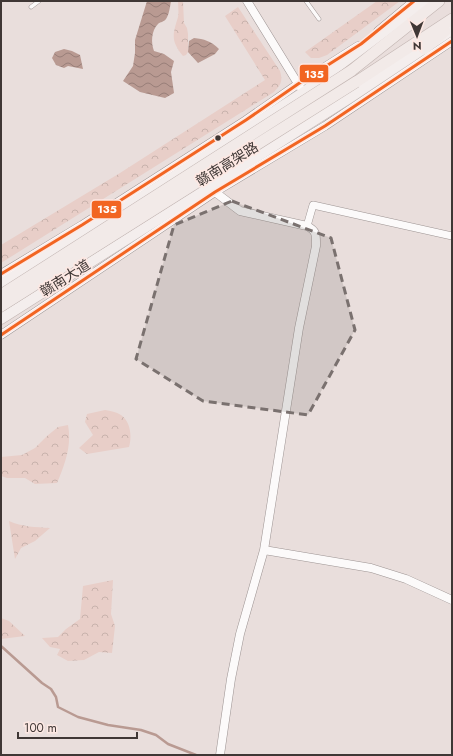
<svg xmlns="http://www.w3.org/2000/svg" width="453" height="756" font-family="Jost,'Noto Sans SC',sans-serif">
<style>
.forest{fill:url(#forest-crowns)}
.water{fill:url(#water-waves)}
.lines{fill:none;stroke-linecap:round;stroke-linejoin:round}
.stream{stroke:#b99a92;stroke-width:2.5}
.service-casing{stroke:#9d9493;stroke-width:4.5}
.minor-casing{stroke:#9d9493;stroke-width:8}
.tertiary-casing{stroke:#9d9493;stroke-width:9}
.primary-casing{stroke:#c2b5b2;stroke-width:11}
.trunk-casing{stroke:#c2b5b2;stroke-width:12}
.service{stroke:#fcfafa;stroke-width:3.5}
.minor{stroke:#fcfafa;stroke-width:7}
.tertiary{stroke:#fcfafa;stroke-width:8}
.primary{stroke:#f4eeed;stroke-width:10}
.trunk{stroke:#f2eae8;stroke-width:11}
.trunk-bridge-casing{stroke:#c2b5b2;stroke-width:12;stroke-linecap:butt}
.trunk-bridge{stroke:#f2eae8;stroke-width:11}
.bus-1-casing{stroke:#fde8e3;stroke-width:6}
.bus-1{stroke:#f26522;stroke-width:3}
.marked{fill:#7a716f;fill-opacity:0.2;stroke:#7a716f;stroke-width:3;stroke-dasharray:8 5;stroke-linejoin:round}
.bus-dot{fill:#3f3735;stroke:#fde8e3;stroke-width:1.5}
.labels{text-anchor:middle;stroke-width:3.5;stroke-linejoin:round;paint-order:stroke}
.street-label{font-size:14px;fill:#3f3735;stroke:#fde8e3}
.line-badge{stroke:#fde8e3;stroke-width:1.5}
.badge-label{font-size:11px;text-anchor:middle;font-weight:bold;fill:#fff}
</style>
<defs>
<pattern id="forest-crowns" width="20" height="18" patternUnits="userSpaceOnUse"><rect width="20" height="18" fill="#e8cec8"/><path d="M2 6a3 3 0 1 1 6 0M12 15a3 3 0 1 1 6 0" fill="none" stroke="#c8b2ac"/></pattern>
<pattern id="water-waves" width="16" height="10" patternUnits="userSpaceOnUse"><rect width="16" height="10" fill="#b99a92"/><path d="M0 5q4-4 8 0t8 0" fill="none" stroke="#987e78"/></pattern>
</defs>
<rect width="100%" height="100%" fill="#e9dedc"/>
<path class="forest" d="M178,1H183L184,23L187,28L188,34V52L186,55L183,56C170,40 173,34 178,17C179,12 178,6 178,1Z
M377,1H400L327,55L319,58H311L305,52Z
M238,7L280,71C283,81 281,85 274,92L1,263V245L120,173L265,80L225,16Z
M105,410C111,411 116,412 121,415C131,422 132,437 129,447L87,454L79,448L93,435L85,422L87,414Z
M68,425C72,445 65,464 57,483L35,484L25,478H7L1,476V457L22,455L35,448L47,436L58,427Z
M9,521C22,527 36,527 50,528L35,541L21,548L15,559Z
M113,580L111,614L115,626L112,653L99,652L84,660L68,661L57,655L60,649L50,647L42,638L58,637L66,629L80,619L83,586Z
M1,618L9,621L25,636L1,639Z"/>
<path class="water" d="M147,1H171C170,7 169,15 166,19C164,22 160,22 158,24C151,31 151,43 154,51L164,54L174,61L171,72L174,93L165,98L140,92L123,81L133,66L135,53V40Z
M194,38C204,39 211,41 219,49L215,54L198,63L188,52L189,41Z
M64,49L72,51L80,55L83,69L68,66L64,68L56,65L52,58L55,52Z"/>
<g class="lines">
<path class="stream" d="M1,646L42,683L51,689L56,697L58,707L78,717L108,725L141,730L156,735L168,744L196,755"/>
<defs>
<path id="service" d="M306,1L319,19
M31,7L39,1"/>
<path id="minor" d="M307,226L313,205L452,236"/>
<path id="tertiary" d="M247,1L300,87
M378,31L414,1
M215,192L240,211L307,226C317,231 316,235 316,246L299,328L264,550L240,634L231,679L220,755
M1,274L82,225L246,120L298,84L358,46
M1,335L215,192L325,126L452,41
M264,550L371,568L406,579L452,600"/>
<path id="primary" d="M1,284L156,188L304,92L425,1
M1,319L348,99L452,30"/>
<path id="trunk" d="M424,49L445,31
M351,71L439,1
M356,82L452,19"/>
</defs>
<use href="#service" class="service-casing"/>
<use href="#minor" class="minor-casing"/>
<use href="#tertiary" class="tertiary-casing"/>
<use href="#primary" class="primary-casing"/>
<use href="#trunk" class="trunk-casing"/>
<use href="#service" class="service"/>
<use href="#minor" class="minor"/>
<use href="#tertiary" class="tertiary"/>
<use href="#primary" class="primary"/>
<use href="#trunk" class="trunk"/>
<defs>
<path id="trunk-bridge" d="M1,295L351,71
M1,306L356,82"/>
</defs>
<use href="#trunk-bridge" class="trunk-bridge-casing"/>
<use href="#trunk-bridge" class="trunk-bridge"/>
<defs>
<path id="bus-1" d="M1,274L82,225L246,120L298,84L361,44L414,1
M1,335L215,192L325,126L452,41"/>
</defs>
<use href="#bus-1" class="bus-1-casing"/>
<use href="#bus-1" class="bus-1"/>
</g>
<path class="marked" d="M232,201L331,238L355,330L308,415L203,401L136,359L174,225Z"/>
<circle class="bus-dot" cx="218" cy="138" r="3.5"/>
<g class="labels">
<g class="street-label">
<text transform="translate(227 164) rotate(-32)" y="5">赣南高架路</text>
<text transform="translate(65 278) rotate(-32)" y="5">赣南大道</text>
</g>
</g>
<g class="line-badge">
<rect x="299" y="64" width="30" height="19" rx="4" fill="#f26522"/>
<rect x="91" y="200" width="31" height="19" rx="4" fill="#f26522"/>
</g>
<g class="badge-label">
<text x="314" y="78">135</text>
<text x="107" y="213">135</text>
</g>
<rect width="453" height="756" fill="none" stroke="#3f3735" stroke-width="4"/>
<g transform="translate(417 36) rotate(179)" stroke="#fde8e3" stroke-width="3" paint-order="stroke">
<path d="M0-3L7 15L0 10L-7 15Z" fill="#3f3735"/>
<text y="-6" font-size="11" font-weight="bold" text-anchor="middle" fill="#3f3735">N</text>
</g>
<path d="M18 732v6h119v-6" fill="none" stroke="#3f3735" stroke-width="2"/>
<text x="24" y="732" font-size="12" fill="#3f3735" stroke="#fde8e3" stroke-width="3" paint-order="stroke">100 m</text>
</svg>
